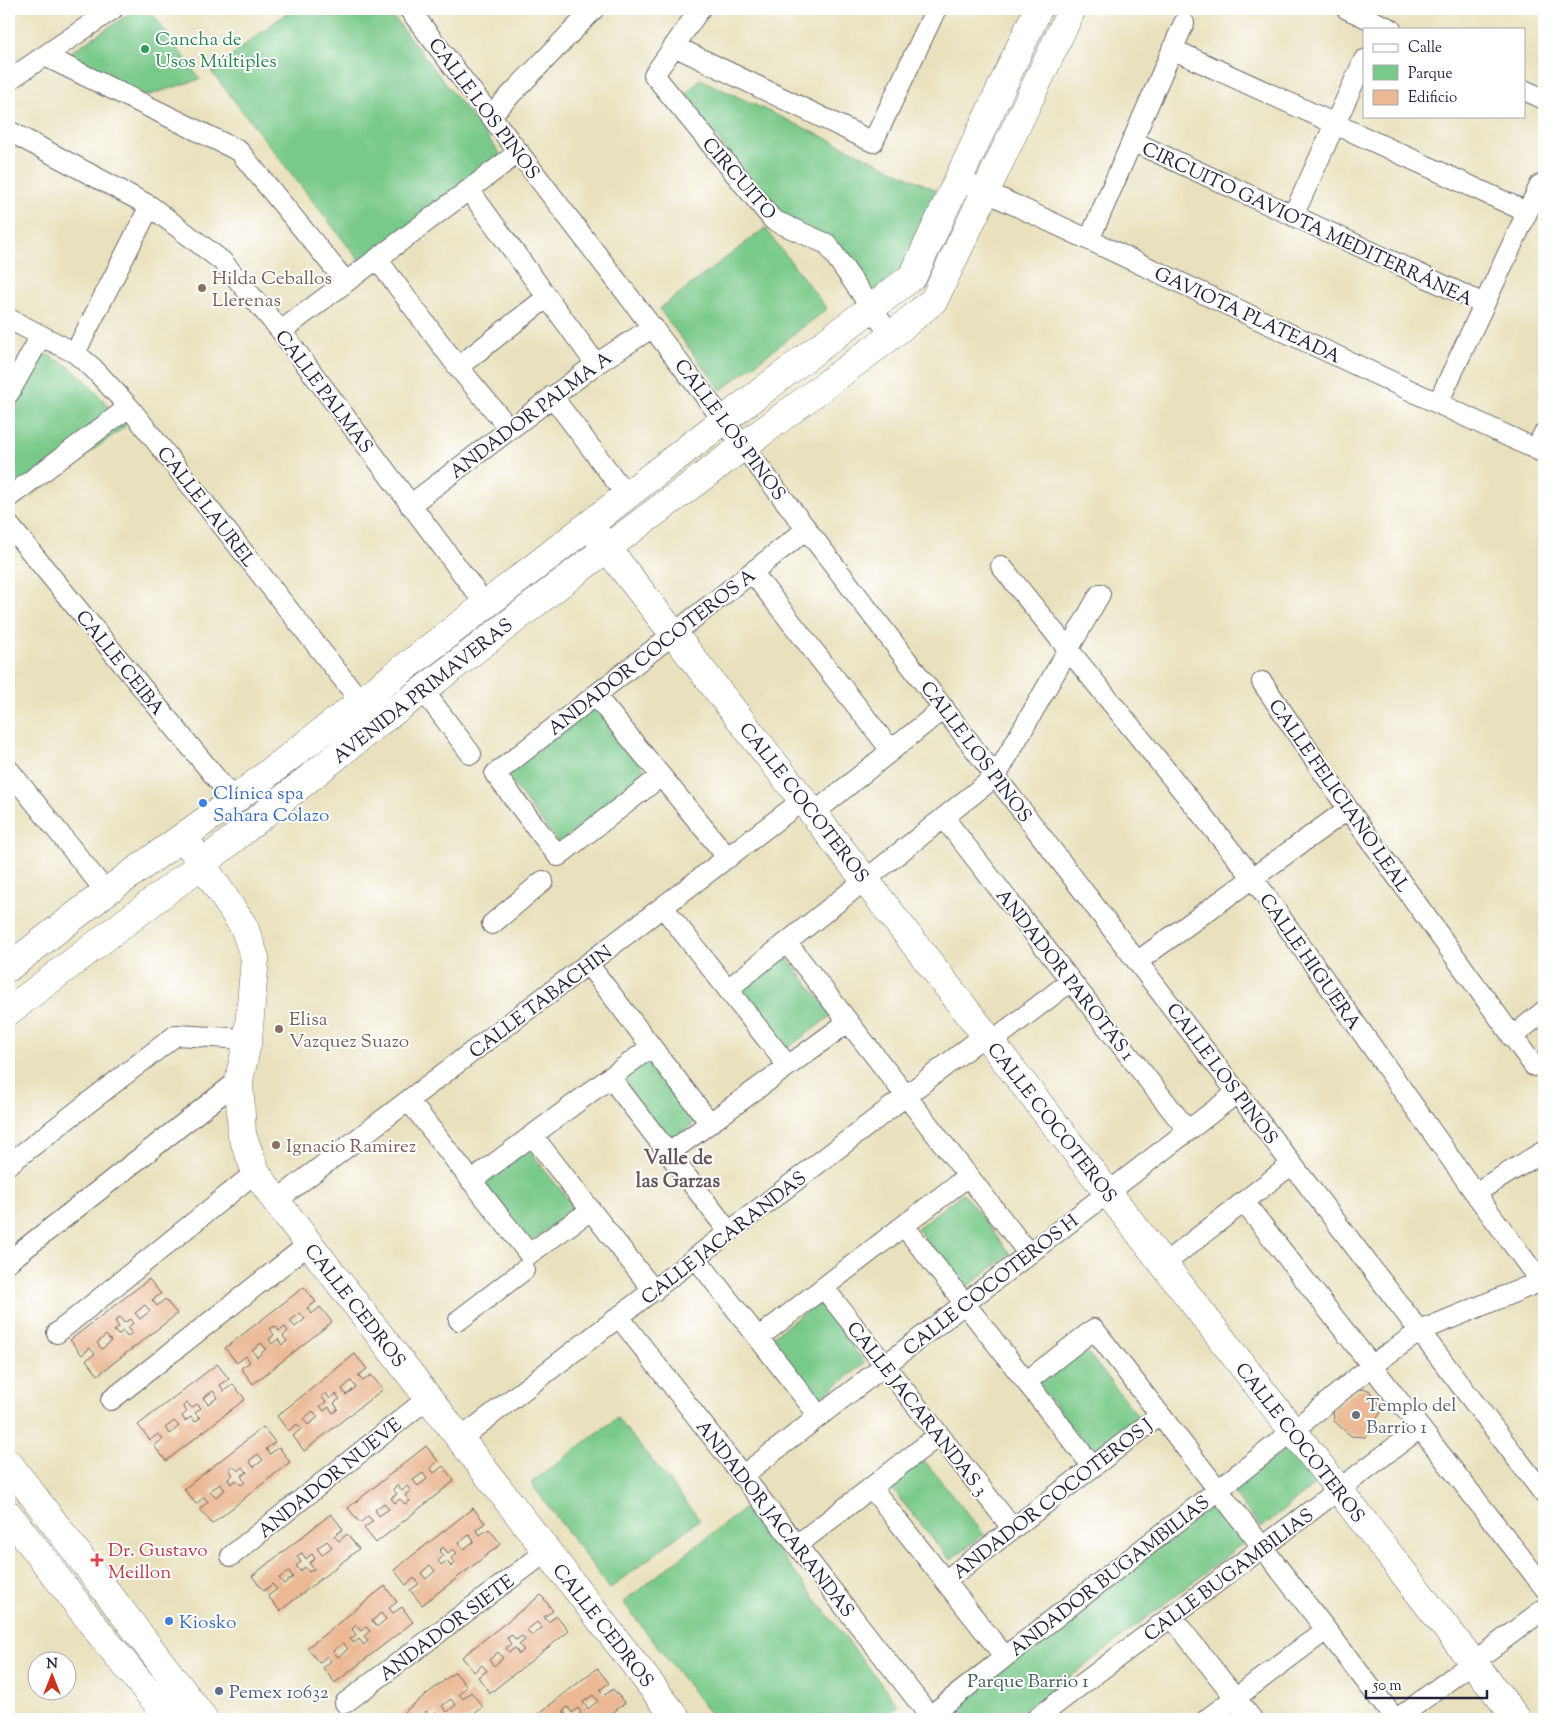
<svg xmlns="http://www.w3.org/2000/svg" width="1553" height="1728" font-family="'Sorts Mill Goudy',serif">
<style>
.green{fill:#79c98a;stroke:#4e7662}
.building{fill:#ebb893;fill-rule:evenodd}
.lines{fill:none;stroke-linecap:round;stroke-linejoin:round}
.street-casing{stroke:#686568;stroke-width:22}
.secondary-casing{stroke:#686568;stroke-width:29}
.primary-casing{stroke:#686568;stroke-width:29}
.street{stroke:#fff;stroke-width:20}
.secondary{stroke:#fff;stroke-width:28}
.primary{stroke:#fff;stroke-width:28}
.leisure-dot{fill:#2e9e5b;stroke:#fff;stroke-width:2}
.education-dot{fill:#8d6e63;stroke:#fff;stroke-width:2}
.shop-dot{fill:#3f7fe0;stroke:#fff;stroke-width:2}
.worship-dot{fill:#6b7280;stroke:#fff;stroke-width:2}
.health-dot{fill:#e0444e;stroke:#fff;stroke-width:2}
.service-dot{fill:#5c6f8a;stroke:#fff;stroke-width:2}
.labels{text-anchor:middle;stroke-width:4;stroke-linejoin:round;paint-order:stroke}
.leisure-label{font-size:19px;fill:#27864d;stroke:#fff;text-anchor:start}
.street-label{font-size:19px;fill:#22223b;stroke:#fff}
.education-label{font-size:19px;fill:#785e54;stroke:#fff;text-anchor:start}
.shop-label{font-size:19px;fill:#366cbe;stroke:#fff;text-anchor:start}
.worship-label{font-size:19px;fill:#5b616d;stroke:#fff;text-anchor:start}
.health-label{font-size:19px;fill:#be3a42;stroke:#fff;text-anchor:start}
.park-label{font-size:19px;fill:#405c57;stroke:#fff}
.service-label{font-size:19px;fill:#4e5e75;stroke:#fff;text-anchor:start}
.neighbourhood-label{font-size:20px;font-weight:bold;fill:#68565a;stroke:#fff}
</style>
<rect width="100%" height="100%" fill="#fff"/>
<filter id="ink" filterUnits="userSpaceOnUse"><feTurbulence type="fractalNoise" baseFrequency=".02" numOctaves="2"/><feDisplacementMap in="SourceGraphic" scale="10" xChannelSelector="R" yChannelSelector="G"/><feConvolveMatrix kernelMatrix="1 2 1 2 8 2 1 2 1" color-interpolation-filters="sRGB"/></filter>
<filter id="wash" filterUnits="userSpaceOnUse"><feTurbulence type="fractalNoise" baseFrequency=".0096" numOctaves="4" result="noise"/><feDisplacementMap in="SourceGraphic" scale="20" xChannelSelector="R" yChannelSelector="G"/><feGaussianBlur stdDeviation="1.12" result="paint"/><feColorMatrix in="noise" values="0 0 0 0 0 0 0 0 0 0 0 0 0 0 0 0 0 1.4 0 .05"/><feComposite in="paint" operator="in"/></filter>
<g filter="url(#wash)">
<rect width="100%" height="100%" fill="#e9e1bd"/>
<path class="green" d="M137,9H149L200,79L146,96L68,54Z
M292,9H387L502,156L362,264L211,71Z
M700,79L936,190L902,268L872,293L781,216L683,97Z
M765,228L827,309L721,390L659,309Z
M40,351L68,366L83,378L126,426L12,509L9,505V404Z
M594,704L648,775L558,843L504,772Z
M784,954L832,1015L785,1050L738,989Z
M649,1055L698,1120L667,1143L618,1078Z
M527,1148L575,1208L528,1244L481,1183Z
M963,1193L1010,1254L964,1289L917,1228Z
M818,1302L865,1363L819,1399L772,1337Z
M1081,1344L1141,1420L1094,1456L1035,1380Z
M617,1418L700,1519L610,1589L531,1483Z
M1288,1447L1317,1483L1261,1528L1232,1491Z
M923,1459L984,1534L950,1560L889,1485Z
M1213,1505L1243,1543L1016,1719H947L944,1715Z
M745,1508L898,1706L881,1719H714L623,1602Z"/>
<g id="blocks">
<path class="building" d="M149,1279L161,1294L152,1300L157,1306L165,1299L177,1314L98,1375L86,1360L95,1354L90,1348L82,1355L70,1340ZM145,1305L150,1311L140,1319L135,1313ZM120,1317L124,1323L130,1319L133,1323L127,1328L132,1333L127,1337L123,1331L118,1335L114,1331L119,1327L115,1321ZM106,1335L111,1341L102,1349L97,1343Z
M304,1287L316,1302L307,1308L312,1314L320,1307L332,1322L253,1384L241,1368L250,1362L246,1356L237,1363L225,1348ZM300,1313L305,1319L295,1327L290,1321ZM275,1326L279,1331L285,1327L288,1331L283,1336L287,1341L282,1345L278,1339L272,1344L269,1339L274,1335L270,1329ZM261,1343L266,1349L257,1357L252,1351Z
M355,1354L367,1369L358,1376L363,1381L371,1375L383,1389L304,1451L293,1436L301,1429L297,1424L288,1431L277,1416ZM351,1381L356,1387L346,1395L342,1389ZM326,1393L330,1399L336,1394L340,1399L334,1403L338,1409L333,1413L329,1407L324,1411L320,1406L326,1402L321,1397ZM313,1411L318,1417L308,1425L303,1419Z
M217,1364L229,1379L220,1385L224,1391L233,1384L245,1399L166,1461L154,1446L163,1439L158,1434L150,1440L138,1425ZM213,1391L218,1397L208,1404L203,1398ZM187,1403L192,1408L197,1404L201,1408L195,1413L200,1418L195,1422L191,1417L185,1421L182,1416L187,1412L183,1406ZM174,1421L179,1426L170,1434L165,1428Z
M1358,1389L1369,1390L1383,1409L1365,1437L1351,1436L1334,1421L1333,1409Z
M263,1427L275,1442L266,1449L270,1454L279,1447L290,1462L212,1524L200,1509L208,1502L204,1497L196,1504L184,1489ZM258,1454L263,1460L254,1467L249,1461ZM233,1466L238,1471L243,1467L247,1472L241,1476L245,1482L241,1485L236,1480L231,1484L228,1479L233,1475L229,1469ZM220,1484L225,1490L216,1497L210,1491Z
M426,1446L438,1461L430,1468L434,1473L443,1466L454,1481L376,1543L364,1528L373,1521L368,1516L360,1523L348,1508ZM423,1473L427,1479L418,1486L413,1480ZM397,1485L402,1491L407,1486L411,1491L405,1495L410,1501L405,1504L400,1499L395,1503L391,1498L397,1494L393,1489ZM384,1503L389,1509L379,1516L375,1510Z
M473,1508L485,1523L476,1530L480,1535L489,1529L501,1544L422,1605L410,1590L419,1584L414,1578L406,1585L394,1570ZM469,1535L474,1541L464,1549L459,1543ZM443,1547L448,1553L453,1549L457,1553L451,1558L455,1563L451,1567L447,1561L441,1565L438,1561L443,1556L439,1551ZM430,1565L435,1571L426,1579L421,1573Z
M331,1514L343,1529L334,1536L339,1541L347,1534L359,1549L280,1611L268,1596L277,1589L272,1584L264,1591L252,1576ZM327,1541L332,1547L322,1555L317,1548ZM302,1553L306,1559L312,1554L315,1559L309,1563L314,1569L309,1572L305,1567L300,1571L296,1566L301,1562L297,1556ZM289,1571L293,1577L284,1584L279,1578Z
M385,1586L397,1602L389,1608L393,1613L402,1607L413,1622L335,1683L323,1668L331,1661L327,1656L319,1663L307,1648ZM381,1613L386,1619L377,1627L372,1621ZM356,1625L361,1631L366,1627L370,1631L364,1636L368,1641L364,1645L359,1639L354,1643L350,1639L356,1635L352,1629ZM343,1643L348,1649L338,1657L333,1651Z
M541,1595L553,1611L544,1617L548,1622L557,1616L569,1631L490,1693L478,1677L487,1671L482,1665L474,1672L462,1657ZM537,1622L542,1628L532,1636L527,1630ZM512,1635L516,1640L522,1636L525,1640L519,1645L524,1650L519,1654L515,1648L509,1652L506,1648L511,1644L507,1638ZM498,1652L503,1658L494,1666L489,1660Z
M597,1668L609,1683L600,1690L605,1695L613,1689L625,1703L605,1719H577L576,1717L581,1713L578,1708L572,1713L568,1707L563,1711L567,1716L563,1719H532ZM593,1695L598,1701L588,1709L583,1702Z
M455,1672L467,1687L459,1694L463,1699L471,1692L483,1707L468,1719H436L440,1717L436,1712L430,1716L426,1711L421,1715L425,1719H395ZM451,1699L456,1705L447,1712L442,1706Z"/>
</g>
</g>
<g filter="url(#ink)">
<use href="#blocks" fill-opacity="0" stroke="#686568" stroke-width="1"/>
<g class="lines">
<defs>
<path id="street" d="M409,9L1544,1494
M700,9L654,75L773,220L827,244L891,336
M1347,9L1391,29
M674,46L873,142L936,9
M1172,49L1527,212
M45,56L239,151L346,282
M9,80L113,9
M1524,90L1544,99
M491,115L594,9
M9,131L150,206L222,261L281,331L485,604
M1132,141L1484,304
M959,179L1544,453
M469,190L596,364
M1293,216L1364,60
M1089,240L1184,23
M377,259L458,367L509,428
M9,319L75,353L93,368L129,407L369,712
M281,331L519,152
M75,353L150,206
M458,367L546,298
M9,393L41,336
M552,396L627,496
M1438,403L1540,185
M1536,449L1544,433
M9,497L129,407
M410,505L596,364L653,327
M9,525L234,800
M1001,566L1253,878L1475,1193L1540,1281
M752,572L887,745H898
M1262,682L1348,809L1534,1066
M423,690L471,754
M595,695L728,858
M9,770L106,892
M661,776L558,856L495,774L807,529
M814,813L944,708
M944,818L1188,1131
M663,907L788,1066
M492,924L543,881
M787,943L1029,1254
M1138,961L1348,809
M588,964L710,1123
M728,989L996,776L1100,594
M1512,1037L1544,1011
M991,1042L1071,981
M610,1077L729,1232
M409,1101L529,1254L591,1210
M532,1135L654,1291
M669,1153L848,1022
M9,1164L176,1035L248,1039
M471,1181L651,1047
M1475,1193L1544,1151
M276,1201L803,800
M1244,1202L1544,1587
M904,1226L1093,1467
M696,1258L819,1416
M9,1261L239,1080
M1164,1264L1292,1164
M824,1288L1013,1529
M619,1317L932,1719
M459,1320L524,1270
M57,1333L256,1172
M758,1338L968,1176
M1026,1382L1094,1329L1395,1719
M111,1400L309,1244
M460,1439L985,1035
M742,1476L1238,1092
M871,1487L1005,1657
M797,1545L939,1435
M231,1556L428,1398
M945,1581L1160,1415
M1171,1616L1252,1719
M345,1703L547,1551
M926,1719L1293,1431L1371,1366L1420,1331L1544,1280
M1036,1719L1420,1428
M1207,1719L1326,1630
M1397,1719L1544,1609"/>
<path id="secondary" d="M589,525L1517,1719
M192,849L244,927L255,958L248,1039L239,1080L242,1135L256,1172L276,1201L677,1719
M9,967L106,892L234,800L724,420L913,276L1038,9
M9,1011L202,864L378,723L423,690L607,548L891,336L934,300L1072,9"/>
<path id="primary" d="M9,1464L204,1719
M9,1515L101,1635L170,1719"/>
</defs>
<use href="#street" class="street-casing"/>
<use href="#secondary" class="secondary-casing"/>
<use href="#primary" class="primary-casing"/>
<use href="#street" class="street"/>
<use href="#secondary" class="secondary"/>
<use href="#primary" class="primary"/>
</g>
</g>
<circle class="leisure-dot" cx="145" cy="49" r="5"/>
<g class="education-dot">
<circle cx="202" cy="288" r="5"/>
<circle cx="279" cy="1029" r="5"/>
<circle cx="276" cy="1145" r="5"/>
</g>
<g class="shop-dot">
<circle cx="203" cy="803" r="5"/>
<circle cx="169" cy="1621" r="5"/>
</g>
<circle class="worship-dot" cx="1356" cy="1415" r="5"/>
<path class="health-dot" d="M94.5 1552.5h5v5h5v5h-5v5h-5v-5h-5v-5h5z"/>
<circle class="service-dot" cx="219" cy="1691" r="5"/>
<g class="labels">
<g class="leisure-label">
<text x="155" y="45">Cancha de<tspan x="155" dy="22">Usos Múltiples</tspan></text>
</g>
<g class="street-label">
<text transform="translate(485 108) rotate(53)" y="7">CALLE LOS PINOS</text>
<text transform="translate(740 178) rotate(49)" y="7">CIRCUITO</text>
<text transform="translate(1308 223) rotate(25)" y="7">CIRCUITO GAVIOTA MEDITERRÁNEA</text>
<text transform="translate(1248 314) rotate(25)" y="7">GAVIOTA PLATEADA</text>
<text transform="translate(325 391) rotate(53)" y="7">CALLE PALMAS</text>
<text transform="translate(530 414) rotate(-37)" y="7">ANDADOR PALMA A</text>
<text transform="translate(731 429) rotate(53)" y="7">CALLE LOS PINOS</text>
<text transform="translate(207 506) rotate(52)" y="7">CALLE LAUREL</text>
<text transform="translate(651 651) rotate(-38)" y="7">ANDADOR COCOTEROS A</text>
<text transform="translate(121 662) rotate(51)" y="7">CALLE CEIBA</text>
<text transform="translate(422 690) rotate(-38)" y="7">AVENIDA PRIMAVERAS</text>
<text transform="translate(977 751) rotate(53)" y="7">CALLE LOS PINOS</text>
<text transform="translate(1340 795) rotate(55)" y="7">CALLE FELICIANO LEAL</text>
<text transform="translate(805 802) rotate(52)" y="7">CALLE COCOTEROS</text>
<text transform="translate(1311 961) rotate(55)" y="7">CALLE HIGUERA</text>
<text transform="translate(1066 974) rotate(52)" y="7">ANDADOR PAROTAS 1</text>
<text transform="translate(540 1001) rotate(-37)" y="7">CALLE TABACHIN</text>
<text transform="translate(1223 1073) rotate(53)" y="7">CALLE LOS PINOS</text>
<text transform="translate(1053 1122) rotate(52)" y="7">CALLE COCOTEROS</text>
<text transform="translate(723 1237) rotate(-38)" y="7">CALLE JACARANDAS</text>
<text transform="translate(990 1284) rotate(-38)" y="7">CALLE COCOTEROS H</text>
<text transform="translate(356 1305) rotate(52)" y="7">CALLE CEDROS</text>
<text transform="translate(918 1408) rotate(52)" y="7">CALLE JACARANDAS 3</text>
<text transform="translate(1301 1442) rotate(52)" y="7">CALLE COCOTEROS</text>
<text transform="translate(329 1477) rotate(-39)" y="7">ANDADOR NUEVE</text>
<text transform="translate(1052 1498) rotate(-38)" y="7">ANDADOR COCOTEROS J</text>
<text transform="translate(776 1518) rotate(52)" y="7">ANDADOR JACARANDAS</text>
<text transform="translate(1228 1574) rotate(-37)" y="7">CALLE BUGAMBILIAS</text>
<text transform="translate(1109 1575) rotate(-38)" y="7">ANDADOR BUGAMBILIAS</text>
<text transform="translate(604 1625) rotate(52)" y="7">CALLE CEDROS</text>
<text transform="translate(446 1627) rotate(-37)" y="7">ANDADOR SIETE</text>
</g>
<g class="education-label">
<text x="212" y="284">Hilda Ceballos<tspan x="212" dy="22">Llerenas</tspan></text>
<text x="289" y="1025">Elisa<tspan x="289" dy="22">Vazquez Suazo</tspan></text>
<text x="286" y="1152">Ignacio Ramirez</text>
</g>
<g class="shop-label">
<text x="213" y="799">Clínica spa<tspan x="213" dy="22">Sahara Colazo</tspan></text>
<text x="179" y="1628">Kiosko</text>
</g>
<g class="worship-label">
<text x="1366" y="1411">Templo del<tspan x="1366" dy="22">Barrio 1</tspan></text>
</g>
<g class="health-label">
<text x="108" y="1556">Dr. Gustavo<tspan x="108" dy="22">Meillon</tspan></text>
</g>
<g class="park-label">
<text x="1028" y="1687">Parque Barrio 1</text>
</g>
<g class="service-label">
<text x="229" y="1698">Pemex 10632</text>
</g>
<g class="neighbourhood-label">
<text x="678" y="1164">Valle de<tspan x="678" dy="23">las Garzas</tspan></text>
</g>
</g>
<rect width="1553" height="1728" fill="none" stroke="#fff" stroke-width="30"/>
<rect x="1363" y="28" width="162" height="90" fill="#ffffff" stroke="#a7a7b1"/>
<rect x="1373" y="44" width="25" height="8" fill="#ffffff" stroke="#a7a7b1"/>
<text x="1408" y="52" font-size="15" fill="#22223b">Calle</text>
<rect x="1373" y="65" width="25" height="15" fill="#79c98a" stroke="#a7a7b1"/>
<text x="1408" y="78" font-size="15" fill="#22223b">Parque</text>
<rect x="1373" y="90" width="25" height="15" fill="#ebb893" stroke="#a7a7b1"/>
<text x="1408" y="102" font-size="15" fill="#22223b">Edificio</text>
<g transform="translate(52 1676)"><circle r="24" fill="#ffffff" stroke="#a7a7b1"/>
<path d="M0-4L9 19L0 12L-9 19Z" fill="#c8321e"/>
<text y="-8" font-size="14" font-weight="bold" text-anchor="middle" fill="#22223b">N</text>
</g>
<path d="M1366 1690v8h121v-8" fill="none" stroke="#22223b" stroke-width="2.5"/>
<text x="1373" y="1690" font-size="15" fill="#22223b" stroke="#ffffff" stroke-width="4" paint-order="stroke">50 m</text>
</svg>
